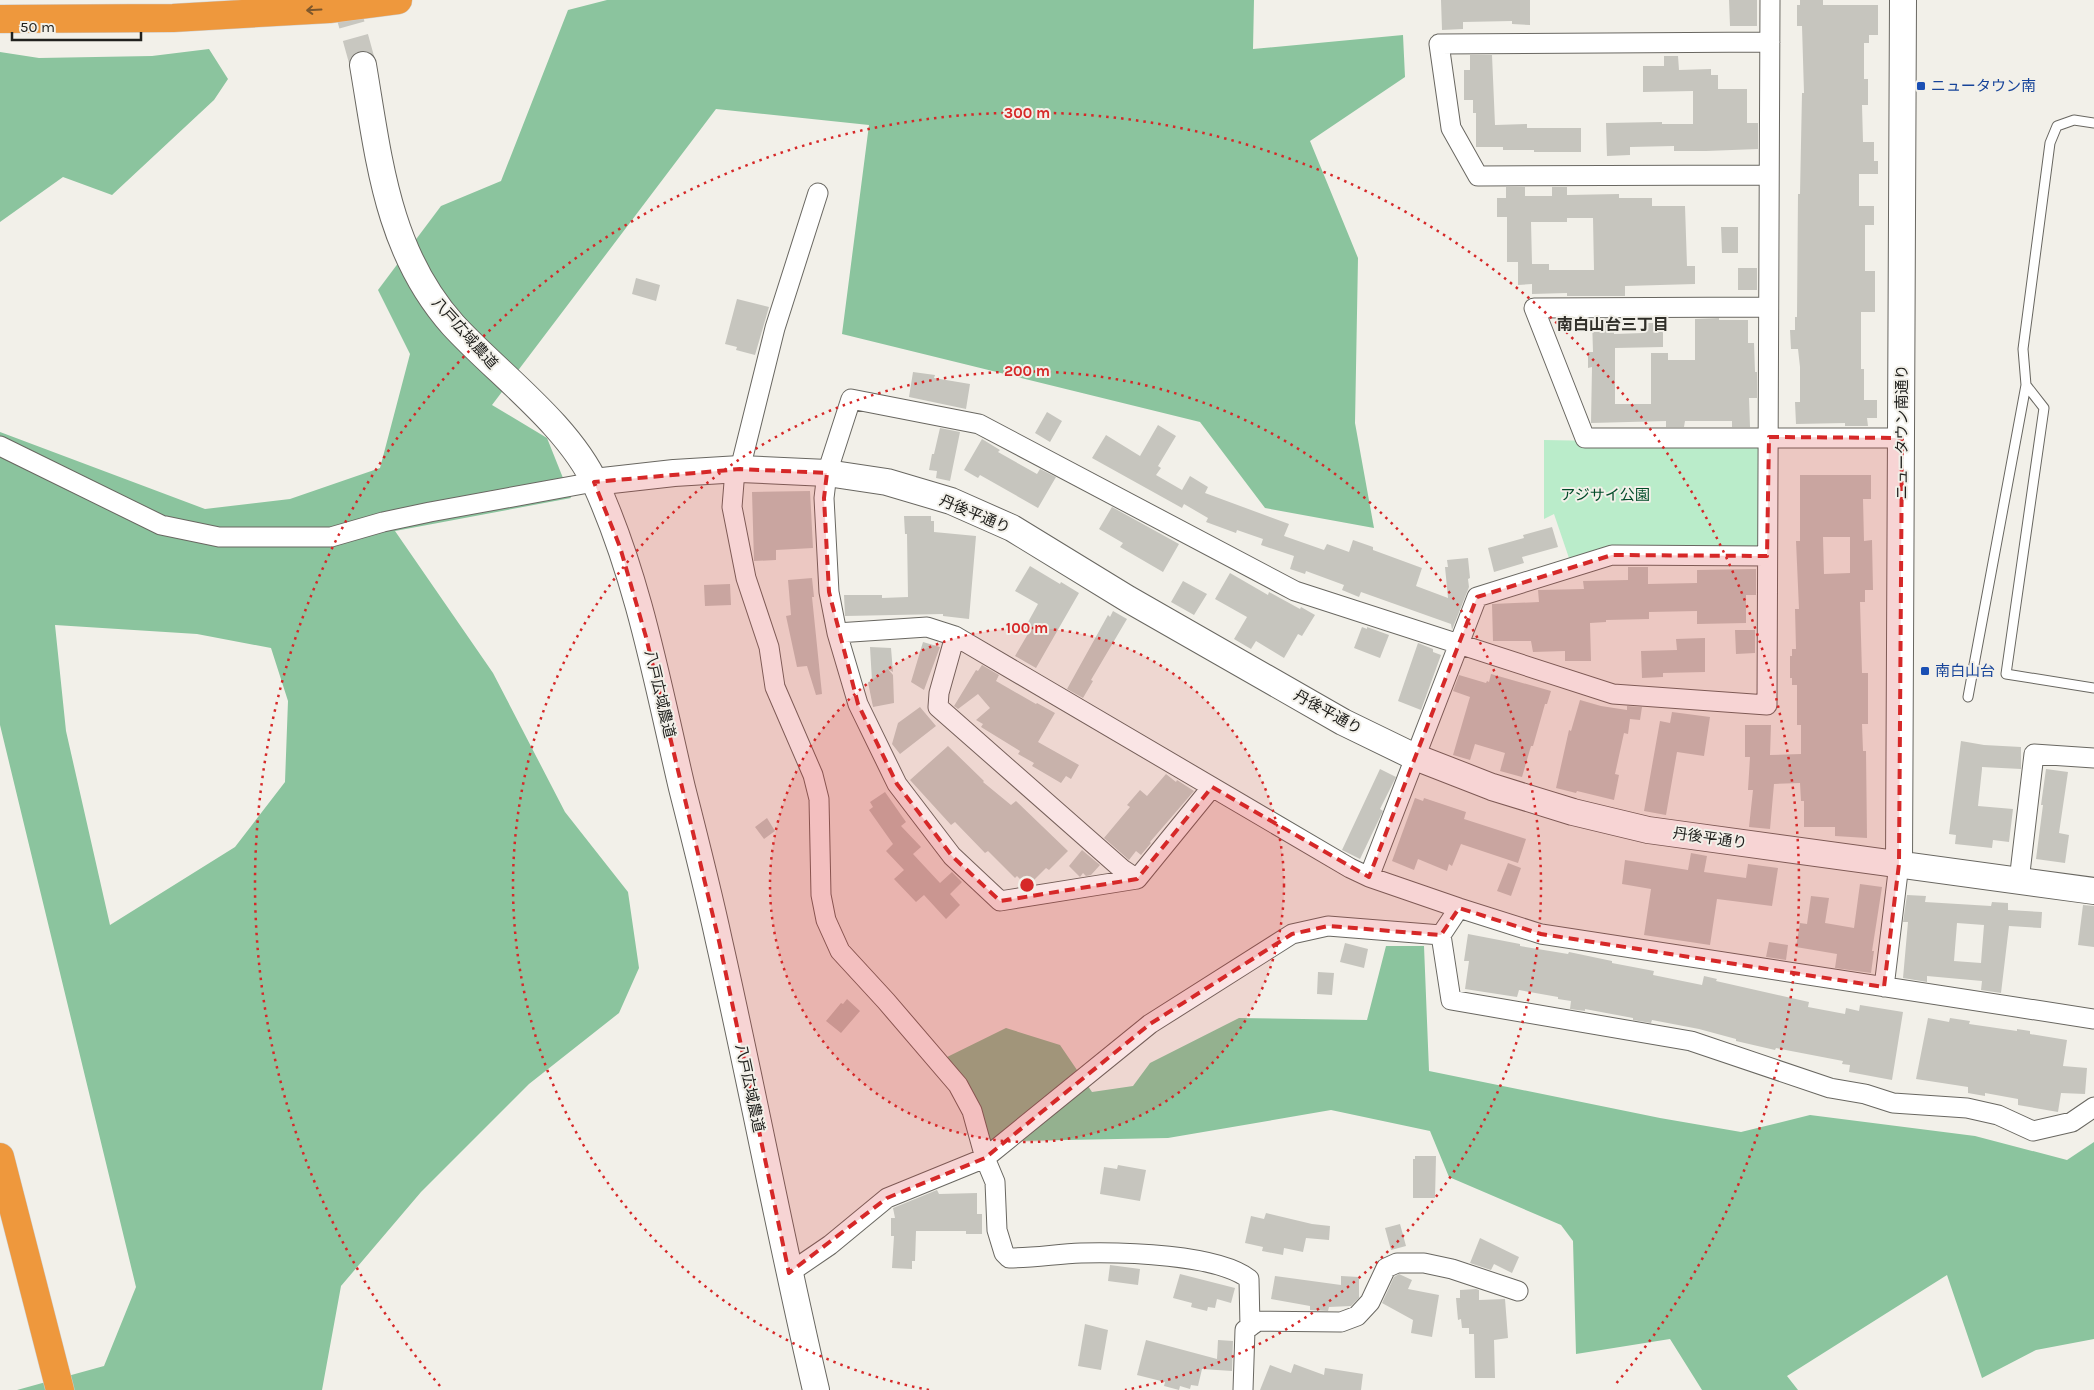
<svg xmlns="http://www.w3.org/2000/svg" width="2094" height="1390" font-family="Karla,'Noto Sans JP',sans-serif">
<style>
.green{fill:#baecca}
.forest{fill:#8bc49e;fill-rule:evenodd}
.building{fill:#c6c5be;fill-rule:evenodd}
.lines{fill:none;stroke-linecap:round;stroke-linejoin:round}
.secondary-tunnel{stroke:#c8c7c0;stroke-width:26;stroke-dasharray:26 13;stroke-linecap:butt}
.lane-casing{stroke:#696761;stroke-width:11}
.street-casing{stroke:#696761;stroke-width:21}
.secondary-casing{stroke:#696761;stroke-width:28}
.highway-casing{stroke:#cecece;stroke-width:29}
.lane{stroke:#fff;stroke-width:9}
.street{stroke:#fff;stroke-width:19}
.secondary{stroke:#fff;stroke-width:26}
.highway{stroke:#ee983d;stroke-width:28}
.oneway{stroke:#7d572c}
.marked{fill:#d62828;fill-opacity:0.2;stroke:#d62828;stroke-width:4;stroke-dasharray:10 6;stroke-linejoin:round}
.ring{fill:none;stroke:#d62828;stroke-width:2.5;stroke-dasharray:2.5 5}
.transit-dot{fill:#1a4fb4;stroke:#f2f0e9;stroke-width:2}
.labels{text-anchor:middle;stroke-width:4;stroke-linejoin:round;paint-order:stroke}
.transit-label{font-size:15px;fill:#164399;stroke:#f2f0e9;text-anchor:start}
.street-label{font-size:15px;fill:#21211e;stroke:#f2f0e9}
.park-label{font-size:15px;fill:#014b28;stroke:#f2f0e9}
.neighbourhood-label{font-size:16px;font-weight:bold;fill:#302f29;stroke:#f2f0e9}
.centre{fill:#d62828;stroke:#f2f0e9;stroke-width:2.5}
.ring-label{font-size:15px;text-anchor:middle;font-weight:bold;fill:#d62828;stroke:#f2f0e9;stroke-width:4;stroke-linejoin:round;paint-order:stroke}
</style>
<rect width="100%" height="100%" fill="#f2f0e9"/>
<path class="green" d="M1544,440L1764,444V547L1570,561L1554,514L1544,519Z"/>
<path class="forest" d="M607,0H1254L1253,49L1403,35L1405,77L1310,141L1358,258L1355,423L1374,528L1265,508L1200,422L842,334L869,125L716,109L492,405L547,438L571,498L395,531L493,673L565,812L628,892L639,968L619,1013L529,1084L421,1192L341,1286L322,1390H17L104,1366L136,1287L0,725V432L205,509L290,499L380,468L410,354L378,290L441,206L501,181L568,10ZM55,625L197,634L271,648L288,701L285,782L235,847L110,925L66,731Z
M209,49L228,79L214,100L112,195L63,177L0,222V52L39,58L152,56Z
M1386,946H1424L1429,1071L1660,1118L1741,1132L1810,1115L1975,1136L2067,1160L2094,1142V1339L2036,1350L1982,1378L1947,1275L1787,1376L1798,1390H1702L1670,1339L1576,1354L1573,1241L1561,1225L1449,1177L1430,1131L1331,1110L1168,1138L973,1142L941,1060L1006,1028L1060,1045L1092,1092L1133,1086L1150,1063L1239,1018L1367,1020Z"/>
<path class="building" d="M1441,0H1530V25L1512,24V21L1463,22V29L1442,30Z
M1729,0H1757V26H1730Z
M1800,0H1823V5H1878V35H1869V43H1864V79H1868V105H1862L1863,142H1874V161H1878V174H1859V206H1874V225H1865V271H1875V312H1861V369H1864V400H1877V418H1867L1868,426H1845V423L1796,424L1795,402H1800V367L1798,349H1791L1790,330H1795V317H1797L1798,194H1800L1802,93H1804L1802,26H1797V5H1800Z
M1470,55H1492L1495,125L1527,124V128H1581V152H1534V150H1503V147H1476V113H1473V100H1464V70H1470Z
M1664,56H1678L1679,70L1711,69V75H1718V89H1747V123H1758V149L1706,151H1674V146L1630,147V155L1607,156L1606,123L1662,122V124H1693V91L1643,92V66H1664Z
M1506,187H1525V196H1552V187H1567V195L1619,194V198H1652V206H1685L1687,266H1695V284L1625,286V296H1567V293L1532,294V284L1518,285V262H1507V217H1497V198H1506ZM1567,218H1593L1594,270H1549V264H1532L1531,222H1567Z
M1721,227H1738V253H1722Z
M1738,268H1757V290H1738Z
M636,278L660,285L656,301L632,294Z
M737,299L769,307L755,355L736,350L737,347L725,344Z
M1719,318V320H1748V343H1754L1755,372H1757V398H1749L1750,427H1732V421H1685L1684,427H1666V421L1591,423L1592,367L1588,368V352H1593L1592,319H1614V334L1643,333V323H1663V347L1615,348V404H1651V353H1668V360H1695V319Z
M913,372L935,375L934,378L970,384L966,409L909,397Z
M1047,412L1062,421L1050,442L1035,433Z
M1158,425L1176,436L1158,466L1161,468L1156,475L1182,490L1190,476L1208,487L1205,493L1289,524L1284,536L1324,550L1327,544L1349,552L1353,540L1373,547V550L1422,568L1416,586L1448,598L1445,567H1448L1447,560L1468,558L1470,578L1468,579L1469,587L1452,630L1451,624L1361,592L1359,597L1342,590L1344,585L1306,571L1305,574L1290,569L1294,556L1261,545L1263,539L1237,530L1236,533L1206,522L1208,518L1184,504L1182,508L1092,458L1106,435L1140,456Z
M940,428L960,432L950,481L936,478L937,471L929,470L932,454H934Z
M982,439L1000,450L998,452L1037,474L1040,469L1056,477L1038,508L980,475L978,478L964,470Z
M1800,475H1871V499H1863L1864,541L1872,540L1873,590H1865V602H1860L1862,673H1868V724H1862L1863,751H1866L1867,838L1835,836V827H1804V801H1801L1800,783L1774,784L1770,829L1749,827L1753,790H1748L1750,757H1745V725H1771L1770,755L1801,754V725H1797V685H1792V678H1790V656H1792V649H1796L1795,609H1799L1796,541H1800ZM1823,537H1850V573L1824,574Z
M810,491L813,548L776,550V560L754,561L752,492Z
M1112,507L1179,544L1163,572L1120,547L1123,543L1099,529Z
M904,516H931V521H934V532L976,536L969,619L943,616V614L845,616L844,595H882V598L908,597L907,534H905Z
M1552,527L1558,547L1522,557L1524,563L1494,572L1488,548L1524,538L1523,535Z
M1030,566L1060,584L1061,582L1079,593L1036,668L1015,656L1032,627L1027,624L1038,604L1015,591Z
M1628,567H1648V584L1697,583V570L1756,569V595H1746V623L1697,624V611L1649,612V619L1606,620V622L1590,623L1591,661H1565V651L1533,652L1531,641H1493L1492,604L1539,602L1538,590L1584,589L1583,581L1628,580Z
M1230,573L1268,595L1269,592L1300,609L1301,607L1315,615L1302,636L1298,634L1284,658L1256,641L1251,649L1234,639L1247,617L1215,599Z
M812,578L814,597H812L822,694L816,695L807,666L797,667L786,616L791,615L788,580Z
M1183,581L1207,594L1194,615L1171,602Z
M730,584L731,605L705,606L704,585Z
M1113,611L1127,619L1091,680L1093,681L1083,698L1067,689L1108,615L1110,617Z
M1362,627L1367,629V627L1389,635L1380,658L1354,648Z
M1735,630H1755V653L1736,654Z
M1705,638V672L1663,673V677L1642,678L1641,651L1677,650L1676,639Z
M923,642L940,647L924,690L911,682Z
M1418,643L1433,649V652L1441,655L1421,710L1398,701Z
M870,647L891,648L893,672L888,669L893,675L894,703L873,707L868,682L872,681Z
M982,665L999,675L996,681L1036,704L1037,703L1055,713L1038,742L1079,765L1071,779L1066,776L1061,783L1032,766L1034,763L1018,754L1020,751L981,727L983,724L976,720L990,708L978,694L958,709L954,706L976,670L978,671Z
M1491,674L1551,691L1547,704H1545L1533,746H1531L1522,777L1500,771L1505,753L1475,744L1470,760L1453,755L1470,697L1453,691L1459,675L1486,683L1487,681L1489,682Z
M1580,700L1601,706L1627,710V706L1642,707L1640,720L1630,719L1628,734L1624,733L1615,774L1619,775L1614,800L1577,791L1576,793L1556,788L1569,730L1571,731Z
M920,707L936,726L900,754L892,744L898,723Z
M1672,712L1710,717L1704,756L1677,752L1666,815L1644,811L1660,721L1670,723Z
M1961,741L1984,745L2021,747V769L1982,767V769L1978,806L2013,809L2009,842L1993,840L1992,848L1955,844L1956,835L1949,834Z
M948,746L984,781L983,782L1011,805L1016,801L1068,851L1049,870L1046,868L1029,885H1026L1017,876L1015,878L988,851L985,853L955,822L951,825L910,780Z
M1380,769L1396,777L1380,809L1383,811L1381,815L1360,859L1342,850Z
M2046,769L2068,772L2059,833L2069,835L2065,863L2036,859L2043,805H2041Z
M1166,774L1176,782L1177,780L1194,791L1150,842L1151,843L1141,855L1136,851L1129,860L1104,838L1130,807L1127,805L1140,790L1147,796Z
M885,792L906,822L901,826L921,847L913,854L940,883L952,872L962,882L950,894L960,905L946,919L924,895L916,902L894,879L904,870L886,851L893,844L869,810L873,807L870,802Z
M1415,798L1423,801L1424,798L1466,812L1464,819L1526,839L1518,863L1461,844L1452,866L1449,864L1447,871L1418,859L1414,870L1392,861Z
M767,818L775,831L764,839L755,827Z
M1082,850L1100,865L1091,875L1086,876L1083,873L1080,877L1069,866Z
M1691,853L1707,856L1704,872L1746,878L1748,864L1778,868L1772,906L1717,899L1710,945L1644,935L1651,889L1622,884L1625,860L1688,870Z
M1508,863L1521,868L1511,896L1497,891Z
M1860,884L1882,887L1872,951H1874L1871,973L1835,968L1837,954L1796,947L1800,923L1807,924L1811,896L1829,898L1825,923L1854,928Z
M1907,895L1926,896L1925,902L1991,906L1992,902L2008,903V910L2042,912L2041,928L2009,926L2001,993L1981,990L1982,981L1927,976V982L1903,978L1908,922H1903ZM1957,923L1984,925L1981,963L1954,961Z
M2083,905L2094,906V947L2078,945Z
M1468,934L1520,944V946L1568,954L1569,952L1612,961V963L1654,971L1653,975L1702,985L1704,976L1717,979L1716,981L1809,1002L1808,1007L1845,1014L1846,1008L1859,1011L1860,1005L1903,1012L1892,1080L1849,1072L1850,1065L1842,1064L1843,1061L1776,1048L1775,1050L1736,1041V1039L1699,1029L1652,1020L1651,1023L1633,1020V1018L1585,1009V1011L1570,1009L1571,1001L1558,999V997L1519,990L1517,997L1465,989L1469,961H1464Z
M1769,942L1788,945L1786,960L1766,957Z
M1345,943L1368,949L1364,968L1340,962Z
M1318,972L1334,973L1332,995L1317,994Z
M847,999L860,1011L841,1033L826,1021L841,1003L843,1004Z
M1928,1018L1949,1022L1950,1018L1970,1021L1969,1024L2017,1031V1029L2030,1031V1034L2067,1040L2063,1066L2087,1068L2085,1094L2061,1093L2058,1112L2018,1105V1099L1985,1093V1096L1968,1093V1087L1916,1079Z
M1415,1156H1436L1435,1198H1413V1159H1415Z
M1118,1165L1146,1170L1140,1201L1100,1194L1104,1167L1117,1169Z
M937,1190L939,1194L977,1193V1214H982V1234H966V1231H916L915,1261H912V1269L892,1268L894,1236H891V1218H895L893,1208Z
M1266,1213L1312,1224L1330,1226L1329,1240L1306,1238L1303,1252L1284,1248L1283,1255L1262,1251L1263,1247L1245,1243L1251,1216L1264,1219Z
M1400,1224L1406,1246L1391,1250L1385,1228Z
M1480,1238L1519,1257L1512,1273L1494,1264L1491,1270L1470,1263Z
M1110,1265L1140,1269L1138,1285L1108,1281Z
M1180,1274L1235,1288L1231,1303L1217,1299L1215,1308L1208,1307L1207,1311L1191,1307L1192,1303L1173,1298Z
M1399,1274L1412,1280L1408,1289L1439,1295L1432,1337L1411,1333L1413,1320L1382,1303L1394,1277Z
M1275,1276L1341,1285V1276L1359,1277V1298L1351,1306L1329,1307L1328,1311L1310,1310V1306L1271,1299Z
M1476,1289L1479,1290V1300L1505,1299L1508,1338L1494,1340L1495,1378H1475L1474,1334H1469V1328H1462L1461,1319L1458,1320L1456,1298H1460V1290Z
M1085,1324L1108,1330L1101,1370L1078,1366Z
M1146,1340L1217,1359L1218,1340L1233,1341L1232,1371L1202,1369L1198,1386L1191,1385L1190,1389L1180,1386L1179,1390L1164,1386L1165,1382L1137,1375Z
M1294,1364L1324,1375L1325,1368L1363,1374L1361,1390H1260L1270,1365L1291,1373Z"/>
<g class="lines">
<path class="secondary-tunnel" d="M345,0L363,65"/>
<defs>
<path id="lane" d="M2026,385L2044,408L2006,674L2094,688
M1968,697L2026,385L2023,349L2050,143L2057,126L2074,120L2094,123"/>
<path id="street" d="M1769,175L1478,176L1451,128L1439,44L1770,42
M1768,307L1534,308L1585,438H1902
M0,446L161,525L219,537H331L383,522L430,512L594,482
M740,469L775,328L818,193
M735,470L732,507L746,578L769,647L775,687L813,775L819,799L821,895L826,920L840,951L886,1001L958,1085L972,1111L985,1158L995,1182L997,1230L1004,1253L1009,1258C1033,1258 1057,1254 1081,1253C1123,1252 1217,1254 1249,1279L1250,1327
M837,633L927,627L955,636L1350,868L1369,877L1459,908L1541,934L2094,1019
M955,636L939,693L938,707L1122,869L1137,879
M1212,787L1137,879L1000,901L952,856L897,784L858,704L837,633L829,592L824,498L827,473L851,399L979,424L1295,591L1613,694L1767,705L1770,0
M1369,877L1477,597L1612,555L1767,556
M2019,881L2034,754L2094,758
M1441,935L1451,1000L1691,1041L1830,1088L1865,1094L1893,1103L1967,1108L1998,1115L2033,1131L2072,1122L2094,1107
M1884,987L1899,864
M789,1273L830,1245L887,1198L985,1158L1150,1024L1292,934L1328,926L1441,935L1459,908
M1243,1390L1245,1330L1258,1321L1341,1322L1357,1316L1370,1302L1386,1268L1397,1263H1424L1452,1269L1518,1291"/>
<path id="secondary" d="M363,65C379,159 387,251 453,325C498,374 568,424 596,485C639,580 658,686 682,788C695,839 708,890 719,941C753,1091 781,1241 816,1390
M594,482L674,473L740,469L827,473L887,482L951,501L1012,528L1128,599L1343,722L1415,757L1492,787L1573,812L1648,830L2094,891
M1899,864L1903,0"/>
<path id="highway" d="M0,19L173,18L329,9L398,0
M0,1157L60,1390"/>
</defs>
<use href="#lane" class="lane-casing"/>
<use href="#street" class="street-casing"/>
<use href="#secondary" class="secondary-casing"/>
<use href="#highway" class="highway-casing"/>
<use href="#lane" class="lane"/>
<use href="#street" class="street"/>
<use href="#secondary" class="secondary"/>
<use href="#highway" class="highway"/>
</g>
<defs><path id="oneway-shaft" d="M-6 0H5M1.5-3L5.5 0L1.5 3" fill="none" stroke-width="1.6" stroke-linecap="round" stroke-linejoin="round" transform="scale(1.25)"/></defs>
<use class="oneway" href="#oneway-shaft" transform="translate(314 10) rotate(177)"/>
<path class="marked" d="M1769,437L1902,438L1899,864L1884,987L1541,934L1459,908L1441,935L1328,926L1292,934L1150,1024L985,1158L887,1198L789,1273L719,941L646,637L620,547L594,482L740,469L827,473L824,498L829,592L858,704L897,784L952,856L1000,901L1137,879L1212,787L1369,877L1477,597L1612,555L1767,556Z"/>
<circle cx="1027" cy="885" r="257" fill="#d62828" fill-opacity=".12"/>
<g class="ring">
<circle cx="1027" cy="885" r="257"/>
<path d="M929 1390A514 514 0 1 1 1125 1390"/>
<path d="M440 1386A772 772 0 1 1 1614 1386"/>
</g>
<g class="transit-dot">
<rect x="1916" y="81" width="10" height="10" rx="2.5"/>
<rect x="1920" y="666" width="10" height="10" rx="2.5"/>
</g>
<g class="labels">
<g class="transit-label">
<text x="1931" y="91">ニュータウン南</text>
<text x="1935" y="676">南白山台</text>
</g>
<g class="street-label">
<text transform="translate(465 333) rotate(48)" y="5">八戸広域農道</text>
<text transform="translate(1902 432) rotate(-90)" y="5">ニュータウン南通り</text>
<text transform="translate(975 514) rotate(23)" y="5">丹後平通り</text>
<text transform="translate(660 694) rotate(77)" y="5">八戸広域農道</text>
<text transform="translate(1328 712) rotate(29)" y="5">丹後平通り</text>
<text transform="translate(1710 838) rotate(8)" y="5">丹後平通り</text>
<text transform="translate(750 1088) rotate(78)" y="5">八戸広域農道</text>
</g>
<g class="park-label">
<text x="1605" y="500">アジサイ公園</text>
</g>
<g class="neighbourhood-label">
<text x="1613" y="330">南白山台三丁目</text>
</g>
</g>
<circle cx="1027" cy="885" r="8" class="centre"/>
<g class="ring-label">
<text x="1027" y="118">300 m</text>
<text x="1027" y="376">200 m</text>
<text x="1027" y="633">100 m</text>
</g>
<path d="M12 32v8h129v-8" fill="none" stroke="#21211e" stroke-width="2.5"/>
<text x="20" y="32" font-size="15" fill="#21211e" stroke="#f2f0e9" stroke-width="4" paint-order="stroke">50 m</text>
</svg>
